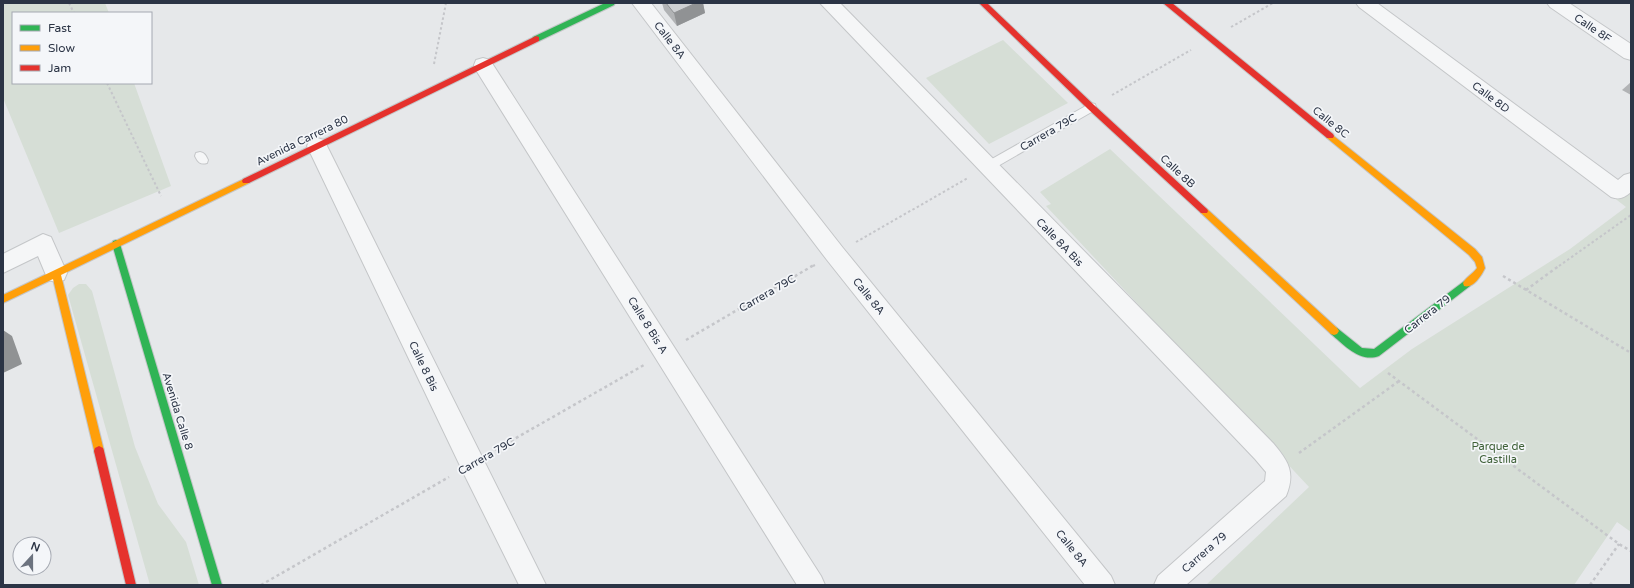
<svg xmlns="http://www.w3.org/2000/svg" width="1634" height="588" font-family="'Varela Round',sans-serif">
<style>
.green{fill:#d6ded6}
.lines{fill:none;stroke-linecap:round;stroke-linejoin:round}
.lane-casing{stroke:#c4c6c8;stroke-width:2}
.street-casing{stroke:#c4c6c8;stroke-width:2}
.fast-casing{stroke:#c4c6c8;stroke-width:2}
.slow-casing{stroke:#c4c6c8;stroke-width:2}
.jam-casing{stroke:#c4c6c8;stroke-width:2}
.path-far1{stroke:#c5c6ca;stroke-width:2;stroke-dasharray:2.5 2.5;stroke-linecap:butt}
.path{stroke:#c5c6ca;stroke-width:2.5;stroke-dasharray:3 3;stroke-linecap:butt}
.lane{fill:#f5f6f7;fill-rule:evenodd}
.street{fill:#f5f6f7;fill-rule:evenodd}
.fast{fill:#30b455;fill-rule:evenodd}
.slow{fill:#ff9f0a;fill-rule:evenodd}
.jam{fill:#e5322d;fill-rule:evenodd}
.wall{fill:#b1b3b5}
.shaded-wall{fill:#909294}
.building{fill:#ced0d3;stroke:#909294}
.labels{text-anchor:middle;stroke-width:3.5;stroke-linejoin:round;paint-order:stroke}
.street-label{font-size:11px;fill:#2b3445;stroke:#f4f6f9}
.park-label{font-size:11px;fill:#3f6138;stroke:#f4f6f9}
</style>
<rect width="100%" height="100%" fill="#e6e8ea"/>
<path class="green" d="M3,3H105L109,13H13V83H134L171,186L59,233L3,98Z
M1003,40L1068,103L989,144L926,78Z
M1110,149L1360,388L1412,349L1570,249L1626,207L1613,197L1631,184V532L1617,522L1574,585H1206L1309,487L1046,206L1051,204L1040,192Z
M79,284H86L92,291L135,447L158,504L186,542L199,585H150L68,295L73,288Z"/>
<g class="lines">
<defs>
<path id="lane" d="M1091,103L1095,104L1096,107L1095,110L991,170L987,171L983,170L981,167L983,164Z
M200,152C205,153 206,156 208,160L207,163C200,165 198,162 195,156L196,153Z"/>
<path id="street" d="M632,3H651L843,248L1111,576L1115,585H1085L827,260Z
M820,3H840L1273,443C1288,461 1296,472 1286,496L1186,585H1154L1158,576L1265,481L1266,472L1255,459Z
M1356,3H1377L1618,180L1624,175L1631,173V192C1624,198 1619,200 1611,197L1359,7Z
M1547,3H1569L1631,44V60L1624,58L1550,7Z
M483,58L490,60L821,576L825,585H797L476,70L474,65L476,60Z
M317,138L324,140L327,146L546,585H519L463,472L307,146L310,140Z
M43,234L51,237L67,273L64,280L56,282L48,280L38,256L3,273V254Z"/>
<path id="fast" d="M605,3H615L614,5L539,41H533L532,39L533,37Z
M116,240L119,241L120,244L222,585H212L112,244L113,241Z
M1467,279L1470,280L1471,283L1470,286L1379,356C1360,363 1344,345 1331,334L1329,331L1331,328L1334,327L1337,328L1362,348L1374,349Z"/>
<path id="slow" d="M1330,133L1475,249L1482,257L1485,268C1482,275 1473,289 1464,286L1463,283C1466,277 1473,274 1477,268L1475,262L1469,255L1327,138L1326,136Z
M246,178L250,181L249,183L61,275L104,451L103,454L99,456L95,454L53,279L3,303V295Z
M1204,208L1207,209L1337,328L1339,331L1337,334L1334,335L1331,334L1201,213L1200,211Z"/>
<path id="jam" d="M979,3H987L1094,105L1207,209L1208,211L1207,213H1201L1088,109Z
M1163,3H1172L1333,134L1334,136L1333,138H1327Z
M536,36L539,37V41L249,183H243L242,181L243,179Z
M99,446L103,448L104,451L136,585H126L94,451L95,448Z"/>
</defs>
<use href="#lane" class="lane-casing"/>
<use href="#street" class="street-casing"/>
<use href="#fast" class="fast-casing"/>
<use href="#slow" class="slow-casing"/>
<use href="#jam" class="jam-casing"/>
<path class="path-far1" d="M69,3L74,13
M1231,27L1273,3
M434,64L446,3
M107,83L161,196
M1112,95L1191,50
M856,242L968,178
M813,266L815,265
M1559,266L1631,215"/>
<path class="path" d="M1503,276L1631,353
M1526,290L1560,265
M686,340L814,265
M1388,373L1619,544L1631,551
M495,450L644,365
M1299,453L1399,381
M261,585L449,477
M1590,585L1619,544"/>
<use href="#lane" class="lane"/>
<use href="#street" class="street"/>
<use href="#fast" class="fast"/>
<use href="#slow" class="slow"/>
<use href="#jam" class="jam"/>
</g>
<path class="wall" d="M662,3H703L705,13L677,26L664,10Z
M1631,82V95L1622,90Z"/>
<path class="shaded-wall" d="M696,3H703L705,13L677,26L674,13Z
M3,330L12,336L22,364L3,373Z"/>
<path class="building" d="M666,3H696L674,13Z"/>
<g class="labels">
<g class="street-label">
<text transform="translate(1593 28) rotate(34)" y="4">Calle 8F</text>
<text transform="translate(670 40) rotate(52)" y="4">Calle 8A</text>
<text transform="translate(1491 97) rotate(37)" y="4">Calle 8D</text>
<text transform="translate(1331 122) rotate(39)" y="4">Calle 8C</text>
<text transform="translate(1048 132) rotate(-30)" y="4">Carrera 79C</text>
<text transform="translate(302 140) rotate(-26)" y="4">Avenida Carrera 80</text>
<text transform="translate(1178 171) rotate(43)" y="4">Calle 8B</text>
<text transform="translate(1060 242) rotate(46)" y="4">Calle 8A Bis</text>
<text transform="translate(767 293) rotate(-30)" y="4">Carrera 79C</text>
<text transform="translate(869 296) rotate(51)" y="4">Calle 8A</text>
<text transform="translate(1427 314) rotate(-38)" y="4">Carrera 79</text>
<text transform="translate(648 325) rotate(58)" y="4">Calle 8 Bis A</text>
<text transform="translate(424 366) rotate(64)" y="4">Calle 8 Bis</text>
<text transform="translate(178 411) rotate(73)" y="4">Avenida Calle 8</text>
<text transform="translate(486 456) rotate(-30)" y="4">Carrera 79C</text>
<text transform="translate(1072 548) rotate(51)" y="4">Calle 8A</text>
<text transform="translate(1204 552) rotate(-41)" y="4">Carrera 79</text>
</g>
<g class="park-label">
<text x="1498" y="450">Parque de<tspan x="1498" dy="13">Castilla</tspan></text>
</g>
</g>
<rect width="1634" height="588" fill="none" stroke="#2b3445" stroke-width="8"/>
<rect x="12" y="12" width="140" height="72" fill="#f4f6f9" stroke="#a4a8b1"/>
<rect x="20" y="25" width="20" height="6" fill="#30b455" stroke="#a4a8b1"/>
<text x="48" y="32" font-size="12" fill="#2b3445">Fast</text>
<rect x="20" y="45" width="20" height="6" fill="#ff9f0a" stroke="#a4a8b1"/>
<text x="48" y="52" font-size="12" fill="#2b3445">Slow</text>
<rect x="20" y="65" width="20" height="6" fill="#e5322d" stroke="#a4a8b1"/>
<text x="48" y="72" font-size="12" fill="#2b3445">Jam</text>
<g transform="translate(32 556) rotate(21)"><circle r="19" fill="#f4f6f9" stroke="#a4a8b1"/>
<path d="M0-3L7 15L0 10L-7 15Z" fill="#6c737f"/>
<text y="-6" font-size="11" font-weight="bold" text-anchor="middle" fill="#2b3445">N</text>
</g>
</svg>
